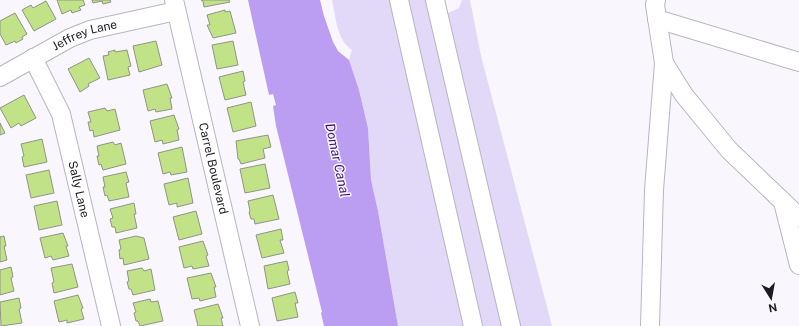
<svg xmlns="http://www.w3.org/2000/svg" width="799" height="326" font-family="'Public Sans',sans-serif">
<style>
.green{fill:#e2d8f7}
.water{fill:#bb9df1}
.building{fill:#c2e287;stroke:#8f9487}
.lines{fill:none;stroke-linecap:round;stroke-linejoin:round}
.minor-casing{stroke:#b8b4c2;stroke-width:20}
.minor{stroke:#fff;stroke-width:18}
.labels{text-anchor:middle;stroke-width:3;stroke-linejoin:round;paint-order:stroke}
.street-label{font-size:12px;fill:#1d1b21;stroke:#f9f7fd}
.water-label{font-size:13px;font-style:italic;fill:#3f0d70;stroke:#f9f7fd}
</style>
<rect width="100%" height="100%" fill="#f9f7fd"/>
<path class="green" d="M332,0H435L446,14L459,8L462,0H470L481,56L552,326H398L378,211L371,180L368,128L359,90L349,60L352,50C336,39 336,17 332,0Z"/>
<path class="water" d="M248,0H320L324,16L333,42L338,51L349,60L359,90L368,128L371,180L378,211L398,326H324L321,313L322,312L276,126L273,106L276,105L273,94L269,95Z"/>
<path class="building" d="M57,0H83L85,5L79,7L81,10L72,13L71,10L62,14Z
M92,0H110L111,2L103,4L102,1L93,3Z
M201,0H229L230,2L204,7L203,1Z
M46,1L56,19L34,31L22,10L31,5L33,8Z
M225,10V12L230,11L236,33L213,38L207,25H210L207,15Z
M15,13L27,34L22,37L23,39L16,43L15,41L6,45L0,34V21Z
M156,41L162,65L139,72L133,46Z
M233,41L238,65L217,69L212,45Z
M115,50V52L127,50L131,66L128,67L130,75L108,80L103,56L109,55L108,52Z
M89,58L100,78L88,84L89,86L80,92L68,69Z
M243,71L245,81L243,82L246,95L225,100L219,77Z
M167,84L172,98H170L172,109L156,112L155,109L148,111L143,90Z
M24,95L36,118L21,126L19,123L11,128L0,108Z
M251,102L256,126L233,132L227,108Z
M105,108L107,111L115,109L120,130L94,137L93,130L90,131L88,122H91L88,112Z
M174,115L179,129L177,130L179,140L163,144L162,140L155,142L150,121Z
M0,123L5,133L0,135Z
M268,135L271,147L263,149L265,158L241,164L239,159H238L236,141Z
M42,139L47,162L24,167L22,157L24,156L21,144Z
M113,142L115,145L121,143L126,164L103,170L101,164L99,165L97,156H99L97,146Z
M182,147L187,172L171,175L170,172L163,174L158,153Z
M265,164L270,188L245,193L240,169Z
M49,170L54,193L31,198L26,175Z
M126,172L129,182L126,183L129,197L109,201L107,195L105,196L103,187H105L103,177Z
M188,178L193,203L177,207V203L169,205L164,184Z
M273,195L279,219L255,224L254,219H251L249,212L250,211L248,201Z
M57,201L62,225L39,230L34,206Z
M134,203L136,214H134L137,228L116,233L115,227H112L110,219L113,218L110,209Z
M196,211L202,234L179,240L173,217Z
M281,229L283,240H280L284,253L262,258L256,235Z
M63,233L68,246H66L69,256L53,260L51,256L45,258L40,238Z
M4,236L6,246H4L7,260L0,262V237Z
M136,236L144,238L149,259L124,265L123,258L120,259L119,250L121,249L119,240Z
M203,241L208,255L206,256L209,266L193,269L192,266L184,268L179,247Z
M287,261L289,270L287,271L290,284L268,289L264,266Z
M72,264L78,287L54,293L52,283L54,282L51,268Z
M11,267L13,277L11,278L14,291L0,295V270Z
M142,268L144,271L151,269L155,290L133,295L131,289H129L127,282L129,281L127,271Z
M211,273L216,287H214L216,297L200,301L199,298L192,299L187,278Z
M295,292L298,303H295L298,317L277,321L272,298Z
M78,295L83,308L81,309L84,319L67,323V320L59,322L54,301Z
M19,298L21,308L19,309L22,323L1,326L0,302Z
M150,299L151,302L158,301L163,321L140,326L138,321H136L134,313L136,312L133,303Z
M218,304L223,318H221L223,326H198L194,310Z"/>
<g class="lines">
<defs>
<g id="minor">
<path id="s1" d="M174,0L250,326"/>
<path d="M399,0L473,326"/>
<path d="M435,0L511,326"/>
<path d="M657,19L799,62"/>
<path id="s2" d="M33,58L61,114L111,326"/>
<path d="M664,63L684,95L729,150L799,217"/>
<path id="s3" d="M0,77L70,38L90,30L176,11"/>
<path d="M783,202L799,265"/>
<path d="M650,326L654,190L664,63L655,5L656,0"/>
</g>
</defs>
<use href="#minor" class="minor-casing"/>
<use href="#minor" class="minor"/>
</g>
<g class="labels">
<g class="street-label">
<text dy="4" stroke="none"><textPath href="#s3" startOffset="95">Jeffrey Lane</textPath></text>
<text dy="4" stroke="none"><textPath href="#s1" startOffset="173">Carrel Boulevard</textPath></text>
<text dy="4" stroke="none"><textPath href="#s2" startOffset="140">Sally Lane</textPath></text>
</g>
<g class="water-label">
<text transform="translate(338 160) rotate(78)" y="5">Domar Canal</text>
</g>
</g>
<g transform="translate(771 298) rotate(169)" stroke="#f9f7fd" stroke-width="3" paint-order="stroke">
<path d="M0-3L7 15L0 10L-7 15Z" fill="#1d1b21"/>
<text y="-6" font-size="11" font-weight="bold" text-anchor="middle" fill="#1d1b21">N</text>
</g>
</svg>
